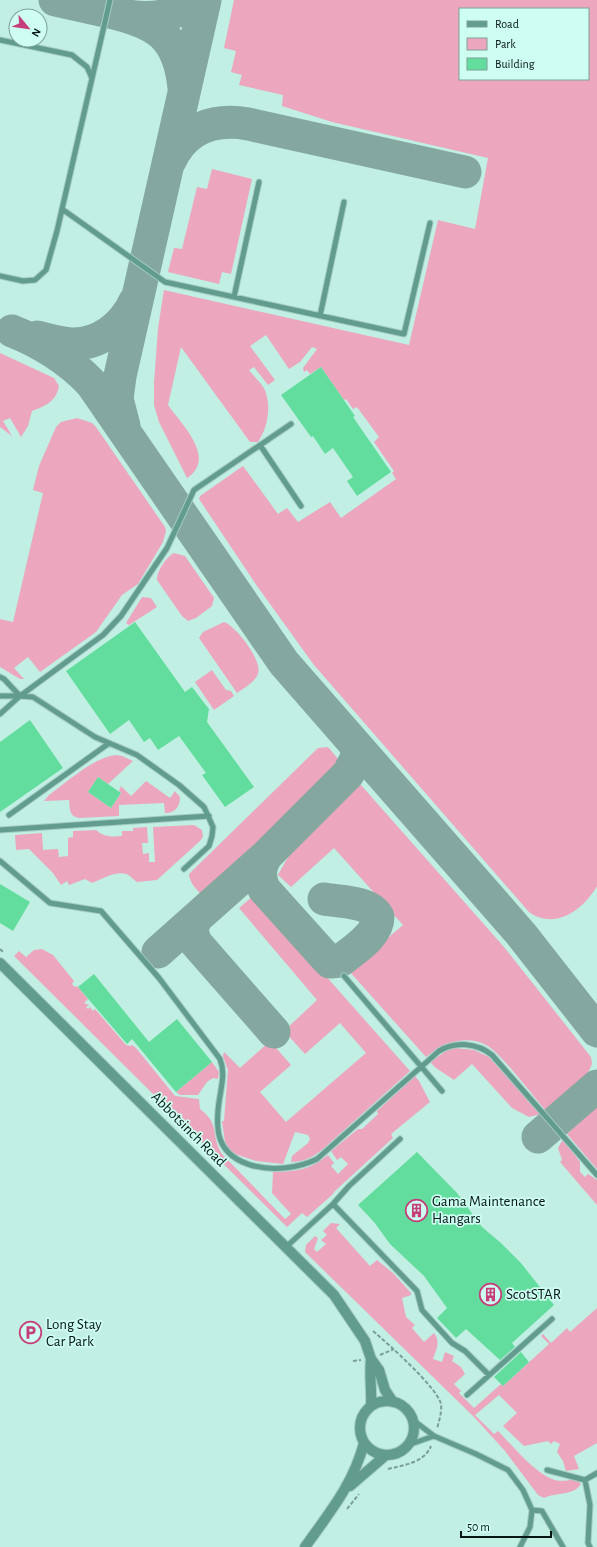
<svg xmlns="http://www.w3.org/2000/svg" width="597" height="1547" font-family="'Alegreya Sans',sans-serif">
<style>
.green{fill:#eca6bd;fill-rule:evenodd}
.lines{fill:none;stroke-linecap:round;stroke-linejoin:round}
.taxiway{stroke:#84a89f;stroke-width:33}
.building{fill:#63dd9d}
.service-casing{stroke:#a3ccc2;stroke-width:7}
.tertiary-casing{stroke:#a3ccc2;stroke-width:12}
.path{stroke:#7b9e96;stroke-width:2;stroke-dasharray:4 2;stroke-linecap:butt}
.service{stroke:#619c8e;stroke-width:5}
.tertiary{stroke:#619c8e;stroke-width:10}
.labels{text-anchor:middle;stroke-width:3.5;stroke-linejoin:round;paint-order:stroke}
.street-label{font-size:15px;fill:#051613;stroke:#cefdf1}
.poi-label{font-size:15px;fill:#051613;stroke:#cefdf1;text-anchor:start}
</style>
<rect width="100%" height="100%" fill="#c1efe3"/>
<path class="green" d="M234,0H597V886C584,909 555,931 529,912L314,665L257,586L199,499L200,496L243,466L278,514L287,508L298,522L330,502L341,518L396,479L392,473L394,471L374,442L379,437L357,407L353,409L346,399L344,400L321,367L310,374L307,370L304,372L303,368L317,349L312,347L300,362L289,369L266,335L250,346L275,380L268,385L254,367L249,370C254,377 264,385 266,393C271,409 267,429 258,442H250L181,347L168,405C182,425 217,458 187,478L159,422L154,405V383L158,328L164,290L409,345L438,220L475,229L488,158L332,122L282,106L283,95L239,85L242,75L231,72L236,51L224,48ZM460,9H588V79H460Z
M212,169L252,179L231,274L222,272L219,284L168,272L174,248L182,249L197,187L207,189Z
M0,353L54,378L59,386C56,402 45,406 32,411L28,426L21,437L10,418L3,421L12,436L0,427Z
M77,418L92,423L96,427L165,527L166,531L163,542L138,584L122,595L96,632L40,672L28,657L14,668L24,679H20L0,667V619L13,622L43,493L33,490L39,466L56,427L61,422Z
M174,553L185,556L214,598L212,606L196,618L188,621L182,616L157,580C157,571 166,557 174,553Z
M142,597L151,598L157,607L129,625L126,623Z
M224,622C236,626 263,661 258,674C254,683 244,688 237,693L199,638L203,632Z
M212,670L226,690L231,691L234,696L214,710L195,682Z
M328,747L338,759L331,775L210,897L206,898C199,893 189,883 189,874L318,748Z
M115,755L122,756L133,761L108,784L98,777L88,792L111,808L121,793L119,791L121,786L131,796L146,781L170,798L175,791L180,797C180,807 175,813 165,813L164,803L119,805V816L80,818C69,817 70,809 69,800L44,801L49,795C67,782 93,758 115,755Z
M361,785L504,947L591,1057L592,1064L588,1073L546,1111C534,1097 499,1051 486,1045C465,1034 442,1044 426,1057L349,971L403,925L334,848L291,887L278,875C297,840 324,801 361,785Z
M194,825L202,830L203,837L200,841L157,880L137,882C134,880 132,878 130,876C120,868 102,879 92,883L85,879L69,885L67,881L61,885L53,873L29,849L16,850L15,835L42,833L43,850L58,849L59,857L68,856V838L73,837V831L96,830C104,837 112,837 122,836V831H133V828L147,827L148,843H142L143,854L149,853V862H155L153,827Z
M254,895L410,1071L323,1149C313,1157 304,1162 291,1162L292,1156L308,1143L310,1139L308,1135L295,1132L283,1164L256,1161L232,1153L225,1142L222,1121H224L228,1070L223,1056L224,1052L240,1068L270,1041L291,1065L260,1092L286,1122L366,1053L340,1023L305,1054L284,1031L317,1000L239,908Z
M42,949L53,955L74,981L72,984L75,987L77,986L88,999L84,1003L89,1005L86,1007L88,1009L90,1007L93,1011L95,1009L126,1045L130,1046L132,1045L136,1048L175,1096L199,1099L200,1109C221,1125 210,1135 222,1154L285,1219L291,1214L272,1193L273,1172C297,1171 308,1171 328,1155L334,1163L331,1166L338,1174L348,1164L341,1157L337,1160L331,1151L358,1129H362L378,1114L377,1111L415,1076L419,1081L430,1102L391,1134L393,1138L335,1191L332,1195L307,1217L302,1213L287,1227L14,956L19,951L26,957L34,950Z
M455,1048L474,1050L489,1057L541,1114L529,1117L512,1108L472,1064L454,1080L436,1068L430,1062L446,1051Z
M212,1062L219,1072L218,1079L213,1078L207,1082L198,1095H180L176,1092Z
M597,1106V1169L567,1134Z
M563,1139L580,1162V1172L585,1177L588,1174L597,1180V1205L560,1162L562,1160L558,1148Z
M331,1223L340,1224L336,1228L370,1266L377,1260L393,1273L411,1293V1295L402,1298L406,1317L415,1325L412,1328L424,1342L434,1333C441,1342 436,1350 433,1359L442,1362L445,1352L454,1356L452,1361L461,1367L465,1374L454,1384L461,1391L459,1393L474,1408L501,1384L503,1386L549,1344L541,1336L543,1334L551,1343L567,1328L570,1332L597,1308V1443L574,1456L579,1469L566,1471L563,1461L557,1452L560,1444L554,1441L551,1444L548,1441L524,1446L503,1426L517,1413L499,1395L475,1415L494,1434L498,1431C512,1445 535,1474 555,1480C562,1482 569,1480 576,1479L581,1484C574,1496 556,1492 544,1498L538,1495L505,1451L474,1417L305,1252L306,1245L315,1236L318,1238L314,1249L317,1252L326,1244L321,1240L327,1235L323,1231Z"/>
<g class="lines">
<path class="taxiway" d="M55,0C73,4 91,8 109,12C157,23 179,36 184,88
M128,16C153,20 175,17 193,0
M170,161C185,128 214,118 248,124L465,172
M12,331C42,343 68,359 91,383L284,663L521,934L597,1031
M37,337C48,340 59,343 71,344C99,345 124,326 135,301
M124,426L117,399L120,376L205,0
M267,855C259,867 259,876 264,889L326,958L330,962L340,961C353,950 378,936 378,917C370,901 340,902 324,899
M196,919L191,929L196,943L274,1032
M158,952L267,855L348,774L357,757L356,746
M538,1137L597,1086"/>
</g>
<path class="building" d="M321,367L355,416L353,417L391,472L357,496L347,481L353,477L333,448L325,454L313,436L311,437L281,395Z
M135,622L185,692L192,687L205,704L209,709L207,722L254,787L225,807L202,775L206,773L179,736L158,750L150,738L144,742L129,720L110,734L66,671Z
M30,720L63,768L0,812V742Z
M98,777L121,793L111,808L88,792Z
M0,884L30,902L13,931L0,923Z
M94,974L149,1042L177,1019L212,1062L176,1092L132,1039L127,1044L78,987Z
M417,1152L457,1193L482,1227L501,1243L521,1263L554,1305L512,1343L515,1347L500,1360L466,1329L456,1338L437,1318L447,1308L424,1276L390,1244L374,1222L358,1205Z
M521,1352L529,1362L503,1386L494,1377Z"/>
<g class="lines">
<defs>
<path id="service" d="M0,40L72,55L87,67L92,78
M62,209L165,282L404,334L430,223
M0,276L23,281L35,280L46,270L57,231L110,0
M234,297L259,182
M320,316L344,202
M260,445L301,506
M0,677L4,679L20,696H0
M20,696L33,697L95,737L137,755L179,785L204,807L213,827L212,836L209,846L184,869
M0,714L20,696L103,635L121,616L167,548L194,490L291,424
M9,815L108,744
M0,830L209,816
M0,861L50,903L101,911L159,978L220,1059C225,1072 222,1083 220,1096C214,1130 216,1156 254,1166C274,1171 299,1168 317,1159L439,1051C456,1041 477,1043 492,1055L597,1175
M344,976L442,1091
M333,1204L417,1291L422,1310L452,1343L465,1351L489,1375
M286,1247L333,1204L349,1186L400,1139
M467,1395L552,1319
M413,1420L434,1436L476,1454L508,1470L523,1490L532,1510L530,1527L520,1547
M408,1445L434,1436
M547,1470L585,1480L597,1473
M585,1480L590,1505L588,1543L590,1547
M532,1510L542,1511L563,1547"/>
<path id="tertiary" d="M0,963L334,1295L365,1341L371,1359L379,1370L385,1390L393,1402
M371,1359C369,1375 372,1390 371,1405
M360 1428a27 27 0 1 1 54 0a27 27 0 1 1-54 0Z
M350,1486L386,1455
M305,1547C329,1513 353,1485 364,1443"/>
</defs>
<use href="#service" class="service-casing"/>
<use href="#tertiary" class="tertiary-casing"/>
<path class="path" d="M0,949L4,953
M373,1331C387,1343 437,1387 441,1404C442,1412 439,1421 437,1429
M380,1355L394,1349
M353,1361L361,1360
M388,1469C404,1465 424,1463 431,1446
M347,1509L359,1494"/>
<use href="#service" class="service"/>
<use href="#tertiary" class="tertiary"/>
</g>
<defs>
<symbol id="building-ring" viewBox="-11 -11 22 22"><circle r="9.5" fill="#cefdf1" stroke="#c63e79" stroke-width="1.5"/><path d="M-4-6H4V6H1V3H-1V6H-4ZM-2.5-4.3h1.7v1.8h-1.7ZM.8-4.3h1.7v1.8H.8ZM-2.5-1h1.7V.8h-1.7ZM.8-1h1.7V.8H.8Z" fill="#c63e79"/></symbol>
<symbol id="parking-ring" viewBox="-11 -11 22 22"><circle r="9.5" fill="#cefdf1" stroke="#c63e79" stroke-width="1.5"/><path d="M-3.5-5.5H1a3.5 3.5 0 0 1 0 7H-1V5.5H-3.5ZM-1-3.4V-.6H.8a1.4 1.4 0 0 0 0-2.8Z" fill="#c63e79"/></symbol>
</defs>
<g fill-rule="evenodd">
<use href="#building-ring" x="404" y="1198" width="25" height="25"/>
<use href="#building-ring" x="478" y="1282" width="25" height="25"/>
<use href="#parking-ring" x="18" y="1320" width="25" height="25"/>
</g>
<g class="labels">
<g class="street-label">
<text transform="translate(189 1129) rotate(45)" y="5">Abbotsinch Road</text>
</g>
<g class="poi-label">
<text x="432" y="1206">Gama Maintenance<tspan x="432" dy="17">Hangars</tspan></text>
<text x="506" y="1299">ScotSTAR</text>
<text x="46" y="1329">Long Stay<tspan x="46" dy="17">Car Park</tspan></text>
</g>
</g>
<rect x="459" y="8" width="130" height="72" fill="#cefdf1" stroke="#7ea198"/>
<rect x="467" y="21" width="20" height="6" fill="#619c8e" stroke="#7ea198"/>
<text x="495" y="28" font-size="12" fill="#051613">Road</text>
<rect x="467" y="38" width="20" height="12" fill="#eca6bd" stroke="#7ea198"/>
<text x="495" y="48" font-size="12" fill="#051613">Park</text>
<rect x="467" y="58" width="20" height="12" fill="#63dd9d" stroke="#7ea198"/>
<text x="495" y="68" font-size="12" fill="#051613">Building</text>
<g transform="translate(28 28) rotate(119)"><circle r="19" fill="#cefdf1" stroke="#7ea198"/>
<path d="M0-3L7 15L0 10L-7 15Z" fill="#c63e79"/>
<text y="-6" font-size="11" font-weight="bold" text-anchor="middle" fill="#051613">N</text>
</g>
<path d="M461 1531v6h90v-6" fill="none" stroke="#051613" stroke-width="2"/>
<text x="467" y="1531" font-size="12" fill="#051613" stroke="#cefdf1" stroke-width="3" paint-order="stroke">50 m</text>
</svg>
